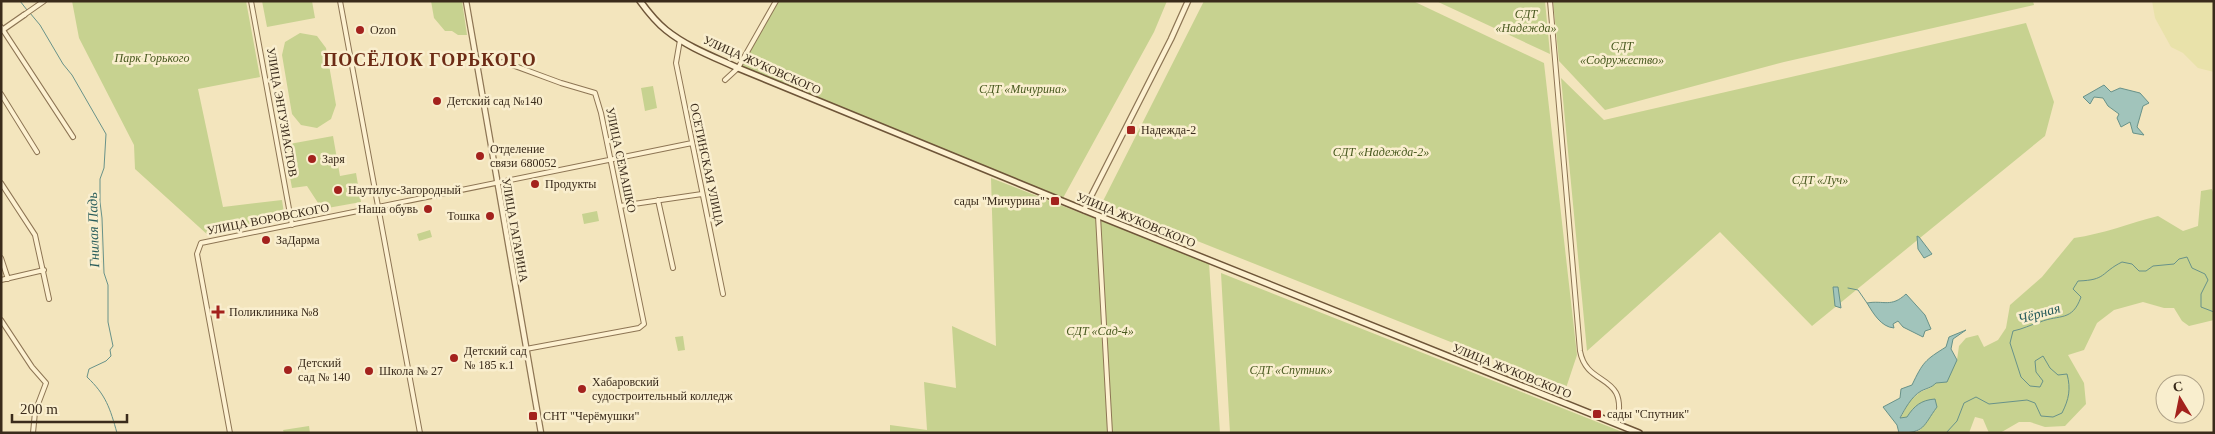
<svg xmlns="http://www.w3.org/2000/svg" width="2215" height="434" font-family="'Times New Roman',serif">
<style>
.farmland{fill:#e9e2aa}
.green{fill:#c7d290}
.water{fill:#a1c4bb;stroke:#689289}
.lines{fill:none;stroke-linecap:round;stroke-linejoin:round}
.stream{stroke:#689289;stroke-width:1}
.minor-casing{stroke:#8d7554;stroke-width:6}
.tertiary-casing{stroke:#8d7554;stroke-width:7}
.secondary-casing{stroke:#6e5538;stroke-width:8}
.minor{stroke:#fdf1d1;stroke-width:4}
.tertiary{stroke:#fdf1d1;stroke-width:4.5}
.secondary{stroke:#fdf1d1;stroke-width:5}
.poi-dot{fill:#a3221d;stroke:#f9eece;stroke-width:2}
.labels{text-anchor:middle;stroke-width:5;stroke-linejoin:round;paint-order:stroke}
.park-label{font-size:12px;font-style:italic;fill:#48591f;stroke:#f9eece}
.poi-label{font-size:12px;fill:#3a2b1b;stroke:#f9eece;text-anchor:start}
.street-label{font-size:12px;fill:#3a2b1b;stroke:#f9eece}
.water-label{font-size:14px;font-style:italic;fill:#285c5b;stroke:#f9eece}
.district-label{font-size:18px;font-weight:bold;letter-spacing:1px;fill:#6c2b15;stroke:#f9eece}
</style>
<rect width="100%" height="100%" fill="#f3e5bd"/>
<path class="farmland" d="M2152,1H2214V72L2198,68L2183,53L2171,47L2155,18Z"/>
<path class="green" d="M72,1H246L260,77L198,89L223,207L282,200L285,220L209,236L135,169L134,145L79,38Z
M262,1H312L315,18L267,27Z
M431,1H462L467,35H458L452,31H445L434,18Z
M778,1H1167L1154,32L1063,198L752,76L741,68Z
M1204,1H1413L1544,63L1577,355L1566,388L1102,203Z
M1436,1H1545L1550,54Z
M1553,1H2033L2034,5L1784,62L1605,110L1559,61Z
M2026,23L2054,102L2045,136L1812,326L1720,232L1587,351L1561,78L1604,120Z
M300,33L317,36L326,48L336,105L331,119L317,128L301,125L292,114L282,55L285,42Z
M653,86L657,108L645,111L641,88Z
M333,136L340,176L356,173L361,202L322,209L307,186L292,188L284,145Z
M991,178L1209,263L1220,433H890V425L927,430L924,382L956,388L952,326L996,346Z
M2212,189L2214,195V320L2189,326L2182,321L2174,308H2164L2143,302L2114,310L2097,323L2084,350L2068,355L2084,383L2086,404L2065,426L2045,427L2030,422H2019L2000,433H1989L1983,419L1975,417L1969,433H1915L1920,430L1937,407L1934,399L1914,408L1907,418L1900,419L1909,402L1920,392L1930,388L1957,360L1959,346L1966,338L1978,335L1984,347L1998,340L2006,328L2010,305L2042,277L2074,238C2103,234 2130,223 2158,216L2183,231L2198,226L2201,191Z
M597,211L599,221L584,224L582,214Z
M430,230L432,237L419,241L417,234Z
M1221,273L1625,433H1230Z
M683,336L685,350L678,351L675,337Z
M309,426L310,433H284L283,430Z"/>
<path class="water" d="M2104,85L2111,92L2120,88L2140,93L2149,103L2143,106L2137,127L2144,135L2133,133L2130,122L2121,127L2117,118L2119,114L2108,106L2103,98L2094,97L2090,104L2083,97Z
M1917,236L1919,237L1932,254L1924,258L1918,249Z
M1833,287H1838L1841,308L1835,306Z
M1906,294L1925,315L1931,329L1925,331L1923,337L1903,327L1898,321L1893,324L1894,328C1881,327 1873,313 1867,303C1884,300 1891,308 1906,294Z
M1966,330L1953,339L1951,349L1957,360L1947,382L1936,383C1931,388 1927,388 1921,391C1911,397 1905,409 1900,418L1907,417C1914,406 1921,400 1935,399L1937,407C1923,426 1925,433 1899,433L1897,425L1883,407L1900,398L1901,389L1912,385C1923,362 1925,360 1946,347L1949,337Z"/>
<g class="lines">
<path class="stream" d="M20,1L27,10
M30,13L40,25L63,64L72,75L106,134L104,168L100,179V202L102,218L104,273L108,285V322L113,346L110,350L111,356L106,361L89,369L87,377C106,395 110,408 117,433
M1848,288L1858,290L1867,303
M1946,433L1957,421L1964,403L1976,397L1989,404L2027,400L2035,403L2041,416L2053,417L2062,413C2069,399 2071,389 2067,374L2058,375L2050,368L2043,356L2035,361L2036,372L2043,381L2040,387L2030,386L2021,377L2010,343L2013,331C2023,329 2030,325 2040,322C2060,314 2072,322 2081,297L2073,289L2078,281C2107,280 2100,273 2122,262L2132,264L2139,271H2146L2153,266L2174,264L2179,259L2187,257L2192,268L2205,274L2208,280L2201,294V307L2214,312"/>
<defs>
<path id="minor" d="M251,1L292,225
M340,1L420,433
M1550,1L1580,351C1587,389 1629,371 1617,424
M24,15L44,1
M1,27L73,137
M680,40L676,63L723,294
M477,66L504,62L561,83L595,93L601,113L644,324L639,328L526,349
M725,80L738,68L776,1
M1,94L37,152
M1,183L35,235L49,299
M658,200L673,268
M620,206L702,194
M1098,216L1110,433
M1,258L8,279
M1,280L44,270
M1,320L32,367L46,383L35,412L33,433
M230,433L197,254L201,243L692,143"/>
<path id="tertiary" d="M466,1L541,433
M1,31L24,15
M1084,210L1171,39L1188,1"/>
<path id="secondary" d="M640,1C648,12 656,22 666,30C687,47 714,57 738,68L1084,210L1639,433"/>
</defs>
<use href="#minor" class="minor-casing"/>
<use href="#tertiary" class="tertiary-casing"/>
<use href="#secondary" class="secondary-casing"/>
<use href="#minor" class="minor"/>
<use href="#tertiary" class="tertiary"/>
<use href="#secondary" class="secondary"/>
</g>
<g class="poi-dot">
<circle cx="360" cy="30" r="5"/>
<circle cx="437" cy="101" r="5"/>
<rect x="1126" y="125" width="10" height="10" rx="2.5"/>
<circle cx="480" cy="156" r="5"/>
<circle cx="312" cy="159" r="5"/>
<circle cx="535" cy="184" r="5"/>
<circle cx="338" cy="190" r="5"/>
<rect x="1050" y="196" width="10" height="10" rx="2.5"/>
<circle cx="428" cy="209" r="5"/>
<circle cx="490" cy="216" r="5"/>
<circle cx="266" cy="240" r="5"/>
<path d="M215.5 304.5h5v5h5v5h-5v5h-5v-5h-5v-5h5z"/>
<circle cx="454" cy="358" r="5"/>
<circle cx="288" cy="370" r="5"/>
<circle cx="369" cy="371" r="5"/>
<circle cx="582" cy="389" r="5"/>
<rect x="1592" y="409" width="10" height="10" rx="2.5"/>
<rect x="528" y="411" width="10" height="10" rx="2.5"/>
</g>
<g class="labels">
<g class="park-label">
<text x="1526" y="18">СДТ<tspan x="1526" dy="14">«Надежда»</tspan></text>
<text x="1622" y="50">СДТ<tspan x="1622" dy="14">«Содружество»</tspan></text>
<text x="152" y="62">Парк Горького</text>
<text x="1023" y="93">СДТ «Мичурина»</text>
<text x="1381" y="156">СДТ «Надежда-2»</text>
<text x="1820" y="184">СДТ «Луч»</text>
<text x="1100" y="335">СДТ «Сад-4»</text>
<text x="1291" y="374">СДТ «Спутник»</text>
</g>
<g class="poi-label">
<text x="370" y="34">Ozon</text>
<text x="447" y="105">Детский сад №140</text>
<text x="1141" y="134">Надежда-2</text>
<text x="490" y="153">Отделение<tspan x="490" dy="14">связи 680052</tspan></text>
<text x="322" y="163">Заря</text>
<text x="545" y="188">Продукты</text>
<text x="348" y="194">Наутилус-Загородный</text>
<text x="1045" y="205" text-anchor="end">сады "Мичурина"</text>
<text x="418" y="213" text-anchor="end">Наша обувь</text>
<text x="480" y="220" text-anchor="end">Тошка</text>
<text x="276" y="244">ЗаДарма</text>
<text x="229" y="316">Поликлиника №8</text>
<text x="464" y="355">Детский сад<tspan x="464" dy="14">№ 185 к.1</tspan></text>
<text x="298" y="367">Детский<tspan x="298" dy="14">сад № 140</tspan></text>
<text x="379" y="375">Школа № 27</text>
<text x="592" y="386">Хабаровский<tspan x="592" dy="14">судостроительный колледж</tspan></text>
<text x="1607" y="418">сады "Спутник"</text>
<text x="543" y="420">СНТ "Черёмушки"</text>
</g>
<g class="street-label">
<text transform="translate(762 65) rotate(24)" y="4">УЛИЦА ЖУКОВСКОГО</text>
<text transform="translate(282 112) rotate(80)" y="4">УЛИЦА ЭНТУЗИАСТОВ</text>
<text transform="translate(621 160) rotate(78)" y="4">УЛИЦА СЕМАШКО</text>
<text transform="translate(707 165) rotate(78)" y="4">ОСЕТИНСКАЯ УЛИЦА</text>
<text transform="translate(268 219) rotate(-11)" y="4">УЛИЦА ВОРОВСКОГО</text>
<text transform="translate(1136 220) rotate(22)" y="4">УЛИЦА ЖУКОВСКОГО</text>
<text transform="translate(515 230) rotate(80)" y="4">УЛИЦА ГАГАРИНА</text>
<text transform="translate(1512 371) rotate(22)" y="4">УЛИЦА ЖУКОВСКОГО</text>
</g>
<g class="water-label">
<text transform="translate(93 230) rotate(-92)" y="5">Гнилая Падь</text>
<text transform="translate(2039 313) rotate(-16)" y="5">Чёрная</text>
</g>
<g class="district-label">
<text x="430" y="66">ПОСЁЛОК ГОРЬКОГО</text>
</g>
</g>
<rect width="2215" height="434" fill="none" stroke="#3a2b1b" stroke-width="5"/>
<g transform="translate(2180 399) rotate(350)"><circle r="24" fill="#f9eece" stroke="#ada086"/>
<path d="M0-4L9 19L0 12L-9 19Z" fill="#a3221d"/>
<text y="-8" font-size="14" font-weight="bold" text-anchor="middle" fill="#3a2b1b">С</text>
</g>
<path d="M12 414v8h115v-8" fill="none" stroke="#3a2b1b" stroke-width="2.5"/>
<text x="20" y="414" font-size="15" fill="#3a2b1b" stroke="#f9eece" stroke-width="4" paint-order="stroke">200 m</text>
</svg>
